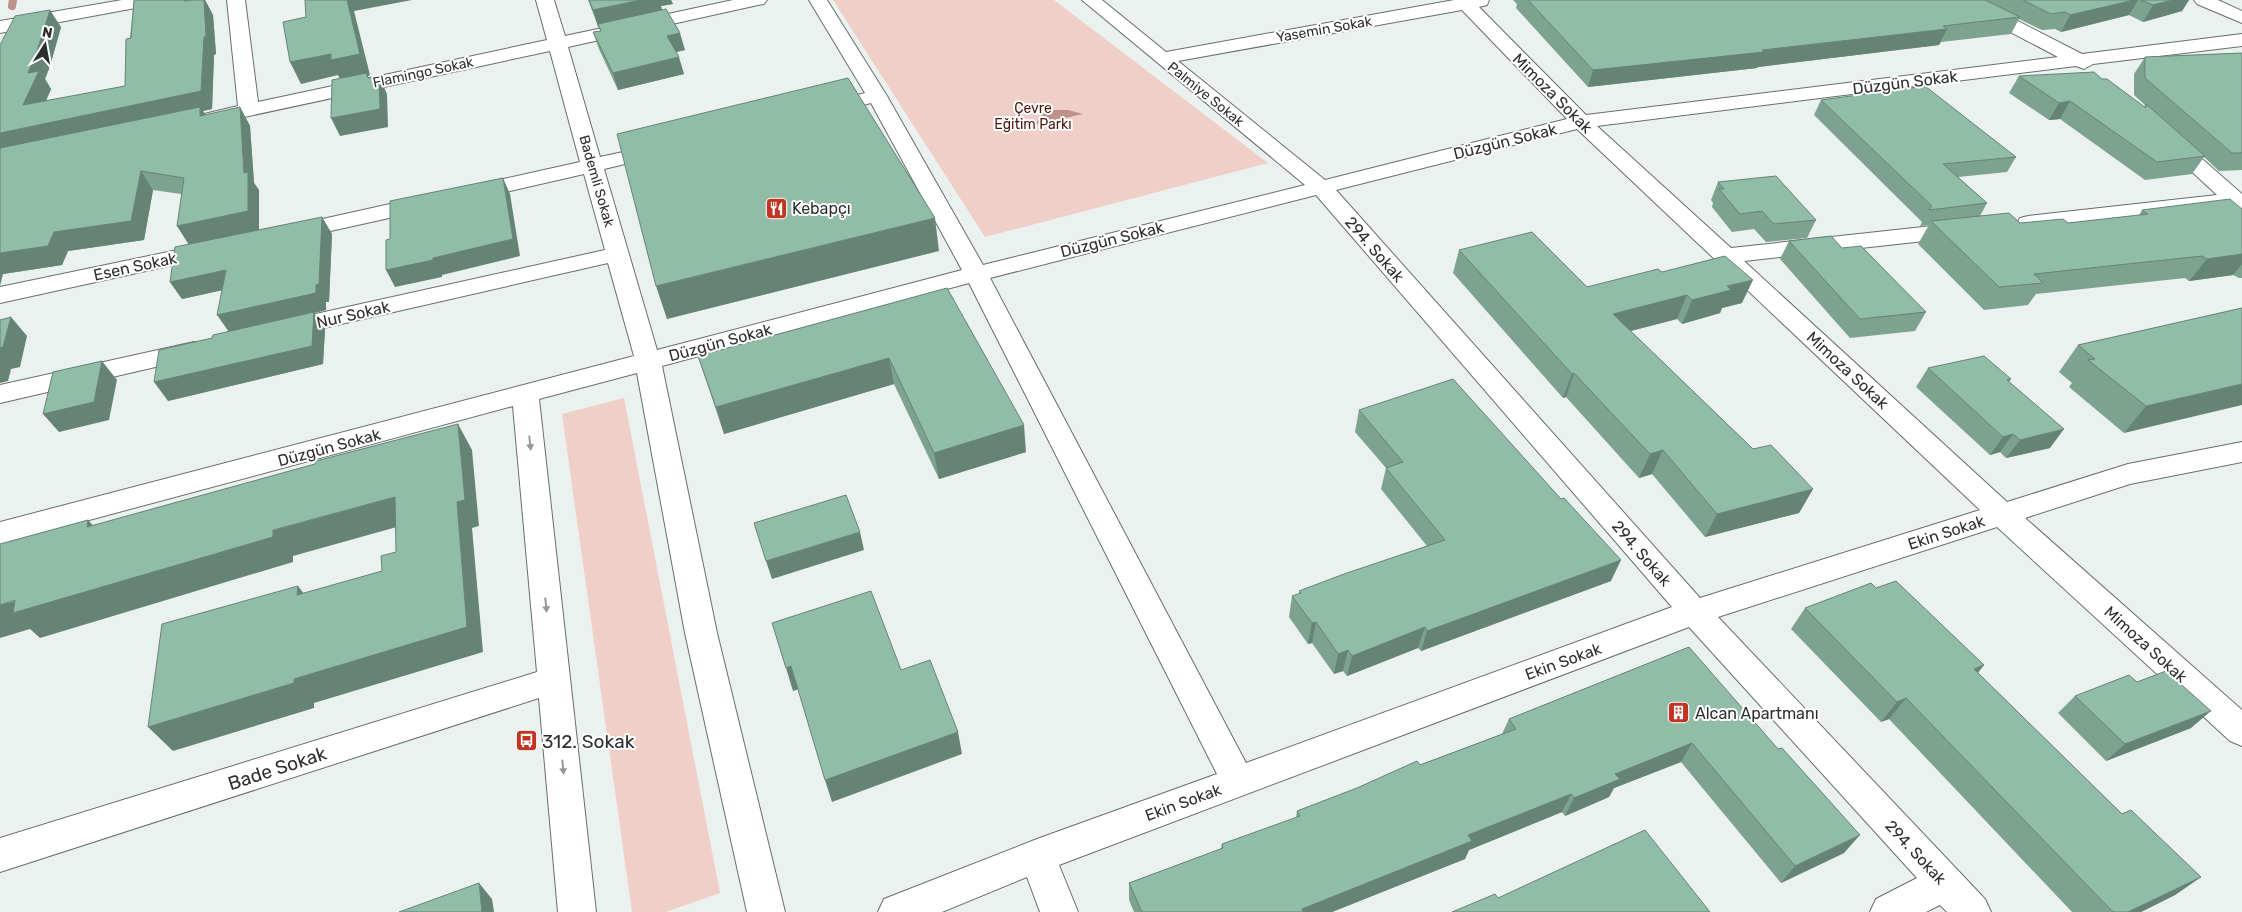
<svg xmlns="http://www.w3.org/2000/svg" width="2242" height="912" font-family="Rubik,sans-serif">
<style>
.green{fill:#f0cfc9}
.water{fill:#bd928a}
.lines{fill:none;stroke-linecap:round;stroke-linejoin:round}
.stream{stroke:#bd928a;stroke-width:8}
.minor-casing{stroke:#686e6b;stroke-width:2}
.major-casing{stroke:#686e6b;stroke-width:2}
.minor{fill:#fff;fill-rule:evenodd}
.major{fill:#fff;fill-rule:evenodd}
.wall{fill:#7da290}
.shaded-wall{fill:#668476}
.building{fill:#91bca8;stroke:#668476}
.oneway{fill:#969897}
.labels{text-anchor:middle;stroke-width:4;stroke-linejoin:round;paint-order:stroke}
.far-street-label{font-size:14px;fill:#2e302f;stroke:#fff}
.far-park-label{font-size:14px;fill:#4b160e;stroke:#fff}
.street-label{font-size:16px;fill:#2e302f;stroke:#fff}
.poi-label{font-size:16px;fill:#2e302f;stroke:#fff;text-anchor:start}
.near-poi-label{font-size:19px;fill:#2e302f;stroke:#fff;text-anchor:start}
.near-street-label{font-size:19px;fill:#2e302f;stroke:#fff}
</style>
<rect width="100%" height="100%" fill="#eaf1ee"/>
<path class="green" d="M833,0H1054L1268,163L985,237Z
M624,398L720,893L666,912H632L562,414Z"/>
<path class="water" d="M1053,110H1068L1083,114L1034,125L1045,112Z"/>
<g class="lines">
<path class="stream" d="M12,6L13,0"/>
<defs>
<path id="minor" d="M122,0H161L158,4L152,5L0,33V21Z
M227,0H245L258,102L547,40L536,0H554L565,36L733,0H767L764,4L758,5L568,47L600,157L660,144L667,146L670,150L667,154L604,169L657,350L962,270L871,103L826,115L819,113L816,109L819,105L865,93L809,0H827L887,96L983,265L1305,185L1082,0H1102L1166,52L1454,0H1489L1487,5L1479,7L1586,115L2058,57L1957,4L1954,0H1977L2082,54L2242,34V46L2093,64L2084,69L2076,66L1597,126L1731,248L1960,223L1968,225L1971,230L1968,235L1960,237L1744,261L2007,502L2128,464L2242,442V462L2130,484L2025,518L2242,710V746L2230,741L1997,527L1718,617L1985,899L1991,912H1947L1940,905L1926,912H1870L1876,899L1917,878L1689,627L1059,865L1078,912H1040L1027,877L942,912H878L884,899L1037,839L1217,774L969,283L662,366L717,633L785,912H747L685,633L637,373L539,399L596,912H558L539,698L0,872V838L537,672L513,406L0,544V522L634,356L608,263L284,337L275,335L272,329L275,323L284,321L605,250L584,174L471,200L463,198L460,193L463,188L580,162L550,51L207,125L200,123L197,119L200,115L238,106ZM1462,10L1567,119L1325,180L1178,61ZM1577,129L1980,510L1700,598L1336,190ZM1316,195L1672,607L1246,763L990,278Z
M2169,134L2176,136L2242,194V213L2230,207L2028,230L2020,228L2017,223L2020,218L2028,216L2217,195L2162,144L2159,140L2162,136Z
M426,196L434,198L437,203L434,208L290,240L282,238L279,233L282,228Z
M211,243L219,245L223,250L219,255L0,303V287Z
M194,342L203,344L207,350L203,356L0,403V385Z"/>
<path id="major" d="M2194,0H2218L2242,11V23L2197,4Z"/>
</defs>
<use href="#minor" class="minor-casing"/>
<use href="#major" class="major-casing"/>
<use href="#minor" class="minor"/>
<use href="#major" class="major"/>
</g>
<path class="wall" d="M134,0H205L213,15L216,54L214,55L212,109L203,111L205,115L240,107L250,126L254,183L259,190V230L322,217L332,234L329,302H326V310L314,313L325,330L323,364L168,401L212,338L228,331L222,290L182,299L170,282L189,244L181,194L153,190L144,240L68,251L62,265L3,274L0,45L61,27L50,66L45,79L51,89L46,101L125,86Z
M588,0H671L673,4L661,6L662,10L685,50L676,52L684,74L618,90L599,49L593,32L600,31Z
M1513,0H2189L2182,11L2143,22L2129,15L2061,32L2055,29L2042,30L2019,19L2011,34L1941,42L1939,45L1758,67L1757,68L1588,87L1516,8L1517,4Z
M2242,53V170L2219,171L2204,157L2192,174L2145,180L2060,119L2049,120L2009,93L2019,76L2102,79L2144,107L2145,105L2134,95V74L2145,57Z
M1821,100L2016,157L2007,172L1958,177L1987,203L1980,216L2020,223H2068L2139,215L2142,210L2242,209V278H2239L2233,275L2189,281L2185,278L2036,294L2028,305L1984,310L1918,244L1929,225L1920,226L1922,222L1814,115Z
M1718,182L1816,220L1807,238L1766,242L1754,229L1732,232L1712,207L1713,203L1711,200Z
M1789,241L1842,248L1926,312L1915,331L1850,338L1780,259Z
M1459,250L1587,287L1662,272L1742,303L1722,308L1720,313L1682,324L1677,319L1630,331L1753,449L1813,489L1799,513L1705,537L1652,474L1639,478L1566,397L1563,398L1453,273Z
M947,288L1026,452L939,479L894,384L724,434L698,356Z
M2242,308L2124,433L2069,387L2072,383L2059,372L2078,345Z
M1928,368L2011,379L2009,382L2050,448L2006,458L2000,452L1990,455L1916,387Z
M1359,410L1611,581L1421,651L1418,648L1347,676L1343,671L1334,674L1312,643L1308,644L1289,617L1292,596L1299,594V591L1427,546L1381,489L1386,468L1355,432Z
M1876,588L1984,665L1978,673L2122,814L2201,877L2175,895L2141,912H2072L1889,719L1881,722L1791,629L1805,608Z
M1689,647L1844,853L1781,883L1681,762L1614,788L1609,797L1565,816L1562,812L1469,850L1465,859L1332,912H1134L1129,900V883L1221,849L1222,844L1296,818L1297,811L1502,734L1509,719Z
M2075,696L2191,728L2106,761L2058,713Z"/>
<path class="shaded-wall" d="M204,0H205L213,15L216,54L214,55L212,109L203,111L211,125L0,154V133L201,91Z
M347,0H412L354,11L370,75L368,76L374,90L341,81L338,75L301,84L290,62Z
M641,0H671L673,4L661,6L663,13L598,27L593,10Z
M2134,0H2138L2129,15L2061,32L2070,15Z
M2173,0H2189L2182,11L2143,22L2153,5Z
M50,10L61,27L50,66L45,79L51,89L36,123L23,105L28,73Z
M1947,29L1939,45L1758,67L1757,68L1588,87L1593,70Z
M680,33L685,50L672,53L667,36Z
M679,57L684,74L618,90L613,73Z
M379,76L387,94L388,127L340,136L331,118Z
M2070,101L2060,119L2049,120L2059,103Z
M240,107L250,126L254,183L259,190V230L189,245L177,226L244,173Z
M141,171L153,190L144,240L68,251L62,265L3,274L0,286V253L54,232Z
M503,178L510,194L520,256L442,275V277L395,287L386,270L433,258Z
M322,217L332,234L329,302H326V310L314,313L325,330L323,364L168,401L154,382L229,332L217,315Z
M935,218L939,251L667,319L656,286Z
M2242,254V264L2233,275L2189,281L2207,259Z
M226,270L237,287L182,299L170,282Z
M1753,280L1742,303L1722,308L1720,313L1682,324L1692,300L1727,286Z
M1687,295L1677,319L1604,338L1613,314Z
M11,317L27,336L20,367L11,369L8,381L0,383V348Z
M889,358L894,384L724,434L716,407Z
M102,361L117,380L109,420L59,432L43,414Z
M1574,373L1566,397L1563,398L1572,374Z
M2242,384V405L2124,433L2146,406Z
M458,424L472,450L479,526L472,528L483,652L314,703V708L173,751L148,727L294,679L457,502Z
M1024,425L1026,452L939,479L934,453Z
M2064,429L2050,448L2006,458L2020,440Z
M2013,434L2000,452L1990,455L2003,437Z
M1663,450L1652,474L1639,478L1650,454Z
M1813,489L1799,513L1705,537L1717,514Z
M395,497L411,523L293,556V562L40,638L30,629L0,638V605Z
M88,520L111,545L87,527Z
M860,532L864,550L772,579L766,561Z
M1621,560L1611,581L1421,651L1427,631Z
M298,586L317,611L297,595Z
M1316,622L1312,643L1308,644L1312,623Z
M1425,627L1418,648L1347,676L1352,656Z
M1348,650L1343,671L1334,674L1338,654Z
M1984,665L1966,686L1974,669Z
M791,666L799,689L793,691L786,668Z
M1906,698L1889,719L1881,722L1897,702Z
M2211,711L2191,728L2106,761L2125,744Z
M958,732L962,754L832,802L825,780Z
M1692,743L1681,762L1614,788L1609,797L1565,816L1574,798L1615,774Z
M1571,794L1562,812L1469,850L1465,859L1332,912H1301L1302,909L1468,835Z
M1860,835L1844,853L1781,883L1795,866Z
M2201,877L2175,895L2141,912H2128Z
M479,883L492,899L494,912H482Z"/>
<path class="building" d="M134,0H184V1L192,0H204L206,36L204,37L201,91L0,133V45L15,16L50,10L38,48L28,73L39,71L23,105L125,86L126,39L131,38Z
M305,0H347L360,54L331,60V54L290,62L283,22L306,17Z
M589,0H641L593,10Z
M1528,0H1985L2020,17L1943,26L1947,29L1762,50L1764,52L1593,70Z
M2023,0H2134L2070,15L2065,12L2051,14Z
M2141,0H2173L2153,5Z
M666,9L680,33L667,36L679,57L613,73L593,32L601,31L598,24Z
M2242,53V153H2232L2145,78V57Z
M2094,72L2102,79H2107L2146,108V104L2205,156L2157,162L2070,101L2059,103L2019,76Z
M366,73L368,78L379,76L380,109L331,118L332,80Z
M848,78L935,218L656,286L617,134Z
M1925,86L2016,157L1943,164L1987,203L1929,210L1932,206L1821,100Z
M200,107V116L240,107L244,173L248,172V211L177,226L184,178L141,171L131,221L54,232L48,246L0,253V148Z
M1776,176L1816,220L1774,224L1762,211L1740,214L1719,189H1724L1718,182Z
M503,178L513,239L433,258V260L386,270V240L390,239V201Z
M2230,199L2242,209V254L2207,259L2202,256L2034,274L2043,283L1999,287L1931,221L2009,213L2020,223L2063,219L2068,223L2148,214L2142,210Z
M322,217L319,284L316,285V293L217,315L226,270L170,282L175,247Z
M1532,232L1587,287L1658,269L1662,272L1725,256L1753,280L1727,286L1731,290L1692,300L1687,295L1613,314L1753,449L1771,445L1813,489L1717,514L1663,450L1650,454L1574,373L1572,374L1459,250Z
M1831,236L1842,248L1861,246L1926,312L1860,319L1789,241Z
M947,288L1024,425L934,453L889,358L716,407L698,356Z
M2242,308V384L2146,406L2088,360L2095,359L2078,345Z
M314,312L312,346L154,382L159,350L212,338L213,335Z
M11,317L3,347L0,348V320Z
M1984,356L2011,379L2007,380L2064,429L2020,440L2013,434L2003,437L1928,368Z
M102,361L94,402L43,414L53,372Z
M1453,379L1561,499L1564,498L1621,560L1427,631L1425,627L1352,656L1348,650L1338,654L1316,622L1312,623L1292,596L1301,593L1299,591L1344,574L1445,540L1386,468L1403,462L1359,410Z
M458,424L465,500L457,502L467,627L294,679V683L148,727L162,624L298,586L297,595L382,571L381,556L396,552L395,497L273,530V537L13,613L15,600L0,605V544L88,520L87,527L315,464L316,461Z
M846,495L860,532L766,561L754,523Z
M1896,581L1984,665L1974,669L2122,814L2131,810L2201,877L2128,912H2113L1906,698L1897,702L1805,608L1871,583L1876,588Z
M871,591L901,670L930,660L958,732L825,780L791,666L786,668L772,623Z
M1689,647L1778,749L1782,748L1860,835L1795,866L1692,743L1615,774L1620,779L1574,798L1571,794L1468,835L1472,841L1302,909L1303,912H1142L1129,883L1223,848L1222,844L1300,816L1297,811L1357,788L1417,761L1420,765L1516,729L1509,719Z
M2166,671L2211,711L2125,744L2075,696L2129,675L2137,682Z
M1645,830L1710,912H1452L1495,894L1498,898Z
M479,883L482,912H399Z"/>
<defs><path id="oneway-solid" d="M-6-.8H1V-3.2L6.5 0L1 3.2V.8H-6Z" transform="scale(1.25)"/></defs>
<g class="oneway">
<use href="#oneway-solid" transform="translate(530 443) rotate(84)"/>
<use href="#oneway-solid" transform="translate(546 605) rotate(84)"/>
<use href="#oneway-solid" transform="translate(563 767) rotate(84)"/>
</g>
<defs>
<symbol id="restaurant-square" viewBox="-11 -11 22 22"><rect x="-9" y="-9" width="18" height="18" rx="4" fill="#c03421" stroke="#fff"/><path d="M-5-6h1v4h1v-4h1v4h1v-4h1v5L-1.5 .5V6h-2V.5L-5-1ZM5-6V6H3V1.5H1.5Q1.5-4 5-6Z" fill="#fff"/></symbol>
<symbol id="building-square" viewBox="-11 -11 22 22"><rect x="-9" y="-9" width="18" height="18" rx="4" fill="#c03421" stroke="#fff"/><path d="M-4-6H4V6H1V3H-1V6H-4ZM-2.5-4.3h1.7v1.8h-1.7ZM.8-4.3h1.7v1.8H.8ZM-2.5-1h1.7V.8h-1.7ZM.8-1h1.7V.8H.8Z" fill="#fff"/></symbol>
<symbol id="bus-square" viewBox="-11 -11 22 22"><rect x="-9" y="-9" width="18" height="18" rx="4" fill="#c03421" stroke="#fff"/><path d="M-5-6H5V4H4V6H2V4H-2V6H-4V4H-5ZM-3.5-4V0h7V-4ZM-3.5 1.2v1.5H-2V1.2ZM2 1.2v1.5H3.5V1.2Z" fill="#fff"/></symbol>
</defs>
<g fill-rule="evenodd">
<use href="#restaurant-square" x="764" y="196" width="25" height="25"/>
<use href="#building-square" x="1666" y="700" width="25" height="25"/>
<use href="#bus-square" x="514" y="728" width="25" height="25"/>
</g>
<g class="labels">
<g class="far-street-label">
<text transform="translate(1324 29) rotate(-10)" y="5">Yasemin Sokak</text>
<text transform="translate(423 72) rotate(-12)" y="5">Flamingo Sokak</text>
<text transform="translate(1206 94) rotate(39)" y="5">Palmiye Sokak</text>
<text transform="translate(597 181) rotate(74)" y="5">Bademli Sokak</text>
</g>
<g class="far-park-label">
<text x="1033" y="113">Çevre<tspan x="1033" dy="16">Eğitim Parkı</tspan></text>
</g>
<g class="street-label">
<text transform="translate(1905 82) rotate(-7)" y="6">Düzgün Sokak</text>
<text transform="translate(1553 93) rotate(45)" y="6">Mimoza Sokak</text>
<text transform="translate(1505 141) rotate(-14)" y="6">Düzgün Sokak</text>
<text transform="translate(1112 239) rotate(-14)" y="6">Düzgün Sokak</text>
<text transform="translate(1375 249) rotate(49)" y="6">294. Sokak</text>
<text transform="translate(135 266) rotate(-12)" y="6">Esen Sokak</text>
<text transform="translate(353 314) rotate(-13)" y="6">Nur Sokak</text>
<text transform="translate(720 342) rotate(-15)" y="6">Düzgün Sokak</text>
<text transform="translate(1848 370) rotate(43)" y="6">Mimoza Sokak</text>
<text transform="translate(329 447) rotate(-15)" y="6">Düzgün Sokak</text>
<text transform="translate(1946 532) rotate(-18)" y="6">Ekin Sokak</text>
<text transform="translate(1642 553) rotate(49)" y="6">294. Sokak</text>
<text transform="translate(2146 644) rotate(42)" y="6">Mimoza Sokak</text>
<text transform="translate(1563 661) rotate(-20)" y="6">Ekin Sokak</text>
<text transform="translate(1183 802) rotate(-20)" y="6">Ekin Sokak</text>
<text transform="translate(1916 852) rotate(47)" y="6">294. Sokak</text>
</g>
<g class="poi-label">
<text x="792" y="214">Kebapçı</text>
<text x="1695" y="719">Alcan Apartmanı</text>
</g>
<g class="near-poi-label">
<text x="542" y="748">312. Sokak</text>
</g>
<g class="near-street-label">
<text transform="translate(277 768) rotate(-18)" y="7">Bade Sokak</text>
</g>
</g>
<g transform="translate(45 45) rotate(11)" stroke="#ffffff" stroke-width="4" paint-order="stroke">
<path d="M0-4L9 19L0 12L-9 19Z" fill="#2e302f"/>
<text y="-8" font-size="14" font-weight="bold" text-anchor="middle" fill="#2e302f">N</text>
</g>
</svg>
